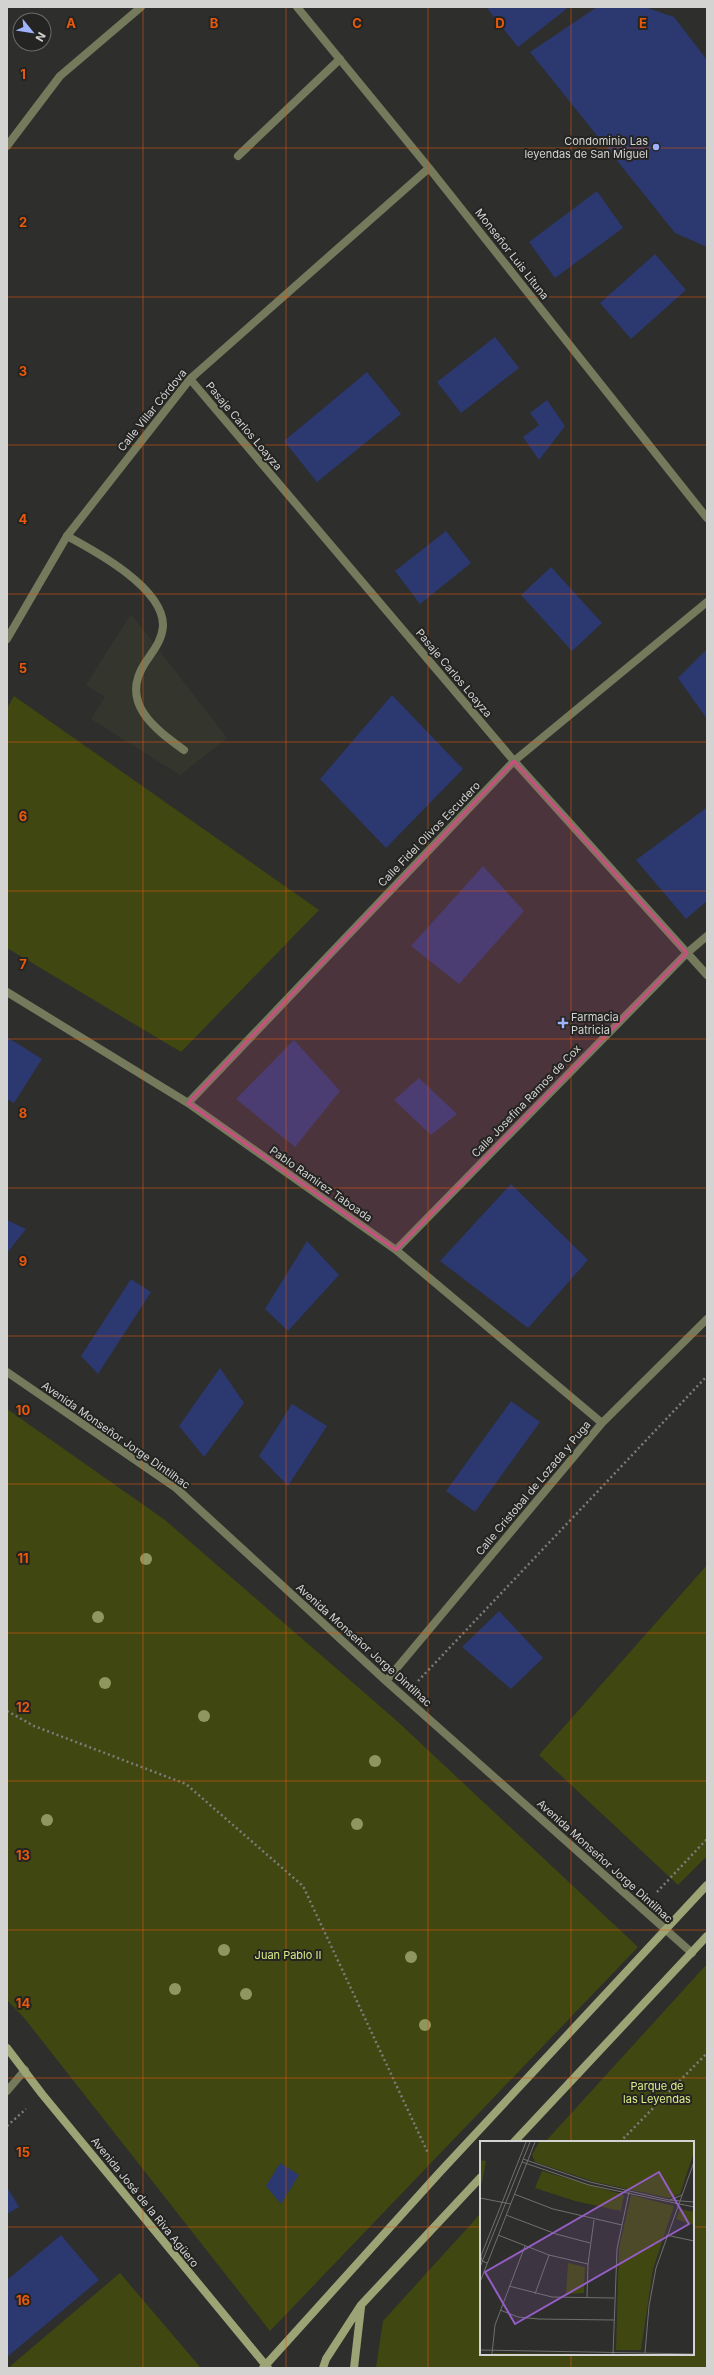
<svg xmlns="http://www.w3.org/2000/svg" width="714" height="2375" font-family="Inter,sans-serif">
<style>
.built{fill:#34362e}
.green{fill:#414710}
.building{fill:#2c3870}
.lines{fill:none;stroke-linecap:round;stroke-linejoin:round}
.path{stroke:#7c7d7b;stroke-width:2.5;stroke-dasharray:2 3;stroke-linecap:butt}
.lane{stroke:#757a5c;stroke-width:8}
.street{stroke:#757a5c;stroke-width:8}
.secondary{stroke:#9ca475;stroke-width:8}
.tree{fill:#8f975e}
.marked{fill:#c7507f;fill-opacity:0.2;stroke:#c7507f;stroke-width:3;stroke-linejoin:round}
.grid{fill:none;stroke:#e8590c;stroke-width:1;stroke-opacity:0.55}
.poi-dot{fill:#9fb3fd;stroke:#242422;stroke-width:1.5}
.labels{text-anchor:middle;stroke-width:4;stroke-linejoin:round;paint-order:stroke}
.poi-label{font-size:11px;fill:#d3d4d2;stroke:#242422;text-anchor:end}
.street-label{font-size:11px;fill:#d3d4d2;stroke:#242422}
.park-label{font-size:11px;fill:#deed87;stroke:#242422}
.inset-road{fill:none;stroke:#70706e;stroke-width:1}
.view{fill:#955ec5;fill-opacity:0.15;stroke:#955ec5;stroke-width:2}
.inset-edge{fill:none;stroke:#d3d4d2;stroke-width:2}
.grid-label{font-size:13px;text-anchor:middle;font-weight:bold;fill:#e8590c;stroke:#242422;stroke-width:4;stroke-linejoin:round;paint-order:stroke}
</style>
<rect width="100%" height="100%" fill="#2e2e2c"/>
<path class="built" d="M131,614L227,738L180,775L91,719L105,697L86,685Z"/>
<path class="green" d="M14,696L319,910L181,1052L7,948V708Z
M7,1409L165,1520L397,1721L638,1947L270,2331L25,2019L7,2000Z
M707,1565V1856L678,1885L539,1755Z
M707,1964V2368H376L383,2321L481,2213V2354H693V2142H545Z
M120,2273L201,2368H8Z"/>
<path class="building" d="M486,7H569L518,47Z
M597,7H645L674,17L707,60V247L675,233L530,52Z
M597,191L623,228L555,278L529,242Z
M655,254L686,290L631,339L600,303Z
M495,337L519,368L461,413L437,382Z
M367,372L401,414L317,482L284,441Z
M547,400L565,426L539,460L523,437L539,425L530,413Z
M446,531L471,563L420,604L395,571Z
M551,567L602,623L572,651L521,595Z
M707,649V719L678,678Z
M392,695L463,769L386,848L320,779Z
M706,808L707,901L686,919L636,860Z
M483,866L524,911L459,984L411,946Z
M7,1037L42,1059L14,1103L7,1099Z
M294,1040L340,1091L295,1147L236,1099Z
M419,1078L457,1114L431,1135L394,1100Z
M511,1184L588,1260L528,1328L440,1261Z
M7,1220L26,1229L7,1253Z
M307,1241L339,1275L288,1331L265,1309Z
M131,1279L151,1292L98,1374L81,1356Z
M220,1368L244,1403L204,1457L179,1426Z
M511,1401L540,1422L475,1512L446,1491Z
M292,1404L327,1426L288,1486L259,1456Z
M499,1611L543,1658L511,1689L462,1647Z
M280,2163L299,2175L281,2204L266,2186Z
M7,2187L19,2207L7,2214Z
M61,2235L99,2280L7,2357V2280Z"/>
<g class="lines">
<path class="path" d="M418,1681L707,1376
M7,1711L34,1726L186,1784L303,1886L428,2153
M657,1892L707,1839
M7,2126L26,2109
M620,2142L707,2053"/>
<path class="lane" d="M238,156L340,59
M67,536C95,551 164,588 163,626C162,641 153,651 145,663C119,703 155,729 184,750"/>
<path class="street" d="M297,7L429,168L707,518
M7,146L60,76L141,7
M190,379L514,761L707,975
M7,639L67,536L190,379L429,168
M7,992L188,1103L396,1250L602,1423
M188,1103L514,761L707,602
M396,1250L687,953L707,936
M7,1372L176,1488L386,1681L692,1953
M386,1681L602,1423L707,1319
M7,2091L25,2070"/>
<path class="secondary" d="M7,2048L42,2094L268,2368
M514,2142L707,1936
M263,2368L440,2172L707,1885
M323,2368L326,2359L361,2305L481,2177
M354,2368L361,2307"/>
</g>
<g class="tree">
<circle cx="146" cy="1559" r="6"/>
<circle cx="98" cy="1617" r="6"/>
<circle cx="105" cy="1683" r="6"/>
<circle cx="204" cy="1716" r="6"/>
<circle cx="375" cy="1761" r="6"/>
<circle cx="47" cy="1820" r="6"/>
<circle cx="357" cy="1824" r="6"/>
<circle cx="224" cy="1950" r="6"/>
<circle cx="411" cy="1957" r="6"/>
<circle cx="175" cy="1989" r="6"/>
<circle cx="246" cy="1994" r="6"/>
<circle cx="425" cy="2025" r="6"/>
</g>
<path class="marked" d="M514,761L687,953L396,1250L188,1103Z"/>
<path class="grid" d="M143,7V2368M286,7V2368M428,7V2368M571,7V2142M7,148H707M7,297H707M7,445H707M7,594H707M7,742H707M7,891H707M7,1039H707M7,1188H707M7,1336H707M7,1484H707M7,1633H707M7,1781H707M7,1930H707M7,2078H707M7,2227H481M693,2227H707M571,2354V2368"/>
<g class="poi-dot">
<circle cx="656" cy="147" r="4"/>
<path d="M561 1017h4v4h4v4h-4v4h-4v-4h-4v-4h4z"/>
</g>
<g class="labels">
<g class="poi-label">
<text x="648" y="145">Condominio Las<tspan x="648" dy="13">leyendas de San Miguel</tspan></text>
<text x="571" y="1021" text-anchor="start">Farmacia<tspan x="571" dy="13">Patricia</tspan></text>
</g>
<g class="street-label">
<text transform="translate(512 254) rotate(52)" y="4">Monseñor Luis Lituna</text>
<text transform="translate(152 410) rotate(-51)" y="4">Calle Villar Córdova</text>
<text transform="translate(244 426) rotate(50)" y="4">Pasaje Carlos Loayza</text>
<text transform="translate(454 673) rotate(50)" y="4">Pasaje Carlos Loayza</text>
<text transform="translate(429 834) rotate(-46)" y="4">Calle Fidel Olivos Escudero</text>
<text transform="translate(526 1101) rotate(-46)" y="4">Calle Josefina Ramos de Cox</text>
<text transform="translate(321 1184) rotate(35)" y="4">Pablo Ramirez Taboada</text>
<text transform="translate(116 1435) rotate(35)" y="4">Avenida Monseñor Jorge Dintilhac</text>
<text transform="translate(533 1488) rotate(-50)" y="4">Calle Cristobal de Lozada y Puga</text>
<text transform="translate(364 1645) rotate(42)" y="4">Avenida Monseñor Jorge Dintilhac</text>
<text transform="translate(605 1861) rotate(42)" y="4">Avenida Monseñor Jorge Dintilhac</text>
<text transform="translate(145 2202) rotate(51)" y="4">Avenida José de la Riva Agüero</text>
</g>
<g class="park-label">
<text x="288" y="1959">Juan Pablo II</text>
<text x="657" y="2090">Parque de<tspan x="657" dy="13">las Leyendas</tspan></text>
</g>
</g>
<g transform="translate(480 2141)">
<rect width="214" height="214" fill="#2e2e2c"/>
<path d="M59,1H214V11L200,53L189,57L115,41L55,21L52,14ZM0,19L6,20L2,42H0ZM62,30L144,54L141,70L95,60L55,47ZM151,54L194,65L173,128L161,209H136L139,107ZM200,68L214,71V84L196,78ZM88,122L105,126L104,152L86,153ZM14,212L126,213H14Z" fill="#414710"/>
<path class="inset-road" d="M43,18L110,41L189,59L214,61M42,21L109,44L214,66M34,53L73,68L142,84M0,57L31,63M190,59L202,54M26,74L76,93L110,102M18,94L69,114L108,123M186,94L214,100M7,122L2,120L1,115L46,1M0,126L50,1M0,141L55,1M29,145L72,156L134,157M55,153L69,114M107,156L108,123L114,79M20,169L38,176L58,178L134,179M0,209L214,213M165,212L169,165L176,127L214,21M12,213L15,184L45,105M133,213L137,108L149,51"/>
<path class="view" d="M179,31L209,83L35,183L5,131Z"/>
<rect width="214" height="214" class="inset-edge"/>
</g>
<g class="grid-label">
<text x="71" y="28">A</text>
<text x="214" y="28">B</text>
<text x="357" y="28">C</text>
<text x="500" y="28">D</text>
<text x="643" y="28">E</text>
<text x="23" y="79">1</text>
<text x="23" y="227">2</text>
<text x="23" y="376">3</text>
<text x="23" y="524">4</text>
<text x="23" y="673">5</text>
<text x="23" y="821">6</text>
<text x="23" y="969">7</text>
<text x="23" y="1118">8</text>
<text x="23" y="1266">9</text>
<text x="23" y="1415">10</text>
<text x="23" y="1563">11</text>
<text x="23" y="1712">12</text>
<text x="23" y="1860">13</text>
<text x="23" y="2008">14</text>
<text x="23" y="2157">15</text>
<text x="23" y="2305">16</text>
</g>
<rect width="714" height="2375" fill="none" stroke="#d3d4d2" stroke-width="16"/>
<g transform="translate(32 32) rotate(120)"><circle r="19" fill="#242422" stroke="#6a6a68"/>
<path d="M0-3L7 15L0 10L-7 15Z" fill="#9fb3fd"/>
<text y="-6" font-size="11" font-weight="bold" text-anchor="middle" fill="#d3d4d2">N</text>
</g>
</svg>
